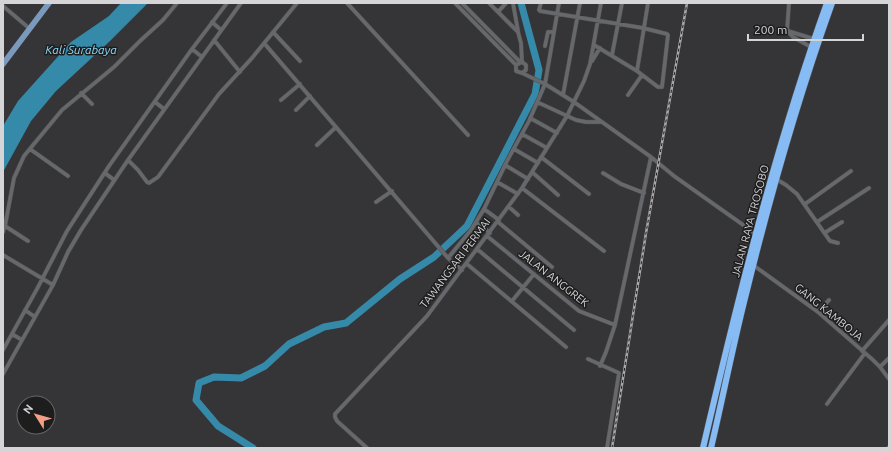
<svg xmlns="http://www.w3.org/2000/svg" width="892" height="451" font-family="Ubuntu,sans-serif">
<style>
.water{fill:#368aa9}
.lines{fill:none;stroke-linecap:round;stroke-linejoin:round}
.river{stroke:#368aa9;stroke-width:7}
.street-casing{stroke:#505153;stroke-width:4.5}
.primary-casing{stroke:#505153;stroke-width:6}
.highway-casing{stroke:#505153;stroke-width:7}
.street{stroke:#67686b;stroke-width:3.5}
.primary{stroke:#7a9abd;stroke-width:5.5}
.highway{stroke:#86bbf3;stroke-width:6}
.rail-casing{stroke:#a8a8aa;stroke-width:2.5}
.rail{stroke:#1d1d1e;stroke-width:1;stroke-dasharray:3;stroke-linecap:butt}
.labels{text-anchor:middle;stroke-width:3;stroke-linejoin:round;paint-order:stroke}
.street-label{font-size:11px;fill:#d5d5d7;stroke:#1d1d1e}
.water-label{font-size:12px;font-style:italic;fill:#8edbfb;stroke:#1d1d1e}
</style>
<rect width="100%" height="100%" fill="#353538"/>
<path class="water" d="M121,3H148L110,41L56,91L31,121L3,172V126L18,101L71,42L109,16Z"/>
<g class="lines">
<path class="river" d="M253,448L218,426L196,400L199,383L214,377L241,378L265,366L289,344L324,327L346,323L400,279L434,257L467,226L535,94L539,70L521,3"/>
<defs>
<path id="street" d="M347,3L468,135
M455,3L516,65V71L522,73L526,70V65L522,62L516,65
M462,3L520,62
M489,3L518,32L521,43L522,62
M513,3L518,31
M541,3L539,10L540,11L643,28L667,34L668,35L662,87H658L637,71L594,45
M789,3L787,31L793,37L811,47
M3,6L30,29
M498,12L506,3
M212,22L221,30
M788,31L814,39
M273,32L300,61
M214,40L240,72
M264,43L448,258
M545,46L548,32H554
M192,49L202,57
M612,55L622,3
M592,61L600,48
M637,71L648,3
M522,73L545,84L574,102L651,157L674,176L756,234
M81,93L92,104
M563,95L580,3
M628,95L642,75
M281,100L300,84
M155,102L164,109
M537,102L576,120L586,122H601
M296,110L310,96
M530,118L557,133
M522,134L547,148
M317,145L336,127
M30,149L68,176
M514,149L538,163
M541,157L589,194
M128,160L138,170L147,182L149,183L158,177L219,94L252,58L297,3
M505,165L528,179
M532,172L558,195
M105,173L114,180
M603,173L621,184L644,193
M776,179L786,185L797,194L830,241L838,243
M497,182L518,194
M522,188L604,251
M376,202L392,191
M805,204L851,171
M509,207L518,215
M484,209L499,220
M476,222L490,233
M498,222L552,267
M817,222L869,188
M5,226L28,241
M3,232L5,226L14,178L24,156L62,110L114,67L140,41L163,20L177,3
M826,232L842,222
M487,236L579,311L615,325
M477,249L574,330
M3,255L53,285
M467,264L566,347
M753,265L818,312L873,360L880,367L889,379
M462,270L448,258L471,230L484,209L507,161L529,121L545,84L559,3
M512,301L534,274
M25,310L35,317
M818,312L829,300
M12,334L22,340
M3,350L37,289L67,231L109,166L192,49L227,3
M862,351L889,320
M588,359L619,373L607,448
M600,366L606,352L615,325L651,157
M880,367L889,358
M3,374L53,285L68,252L81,230L128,160L241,3
M827,404L865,353
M367,448L337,421L335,417V414L427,316L522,188L567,116L584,81L590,64L601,3
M888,448L889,447"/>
<path id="primary" d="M3,64L49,3"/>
<path id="highway" d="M703,448C738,298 775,148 827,3
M711,448C723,397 733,345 746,294C770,196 798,98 832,3"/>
</defs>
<use href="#street" class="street-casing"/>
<use href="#primary" class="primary-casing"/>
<use href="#highway" class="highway-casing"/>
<use href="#street" class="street"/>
<use href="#primary" class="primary"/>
<use href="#highway" class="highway"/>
<defs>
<path id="rail" d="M612,448L646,233L687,3"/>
</defs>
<use href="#rail" class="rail-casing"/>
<use href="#rail" class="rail"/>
</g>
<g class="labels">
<g class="street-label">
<text transform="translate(750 221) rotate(-75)" y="4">JALAN RAYA TROSOBO</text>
<text transform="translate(455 263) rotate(-53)" y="4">TAWANGSARI PERMAI</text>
<text transform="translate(554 278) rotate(38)" y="4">JALAN ANGGREK</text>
<text transform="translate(829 312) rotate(39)" y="4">GANG KAMBOJA</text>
</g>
<g class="water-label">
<text x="81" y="54">Kali Surabaya</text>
</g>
</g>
<rect width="892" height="451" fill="none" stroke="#d5d5d7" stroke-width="8"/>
<g transform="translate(36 415) rotate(307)"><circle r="19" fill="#1d1d1e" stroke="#676768"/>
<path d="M0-3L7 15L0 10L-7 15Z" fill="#f49e88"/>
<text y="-6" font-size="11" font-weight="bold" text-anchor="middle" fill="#d5d5d7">N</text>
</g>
<path d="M748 34v6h115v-6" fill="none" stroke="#d5d5d7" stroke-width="2"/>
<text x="754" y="34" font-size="12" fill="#d5d5d7" stroke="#1d1d1e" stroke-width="3" paint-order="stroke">200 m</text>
</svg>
